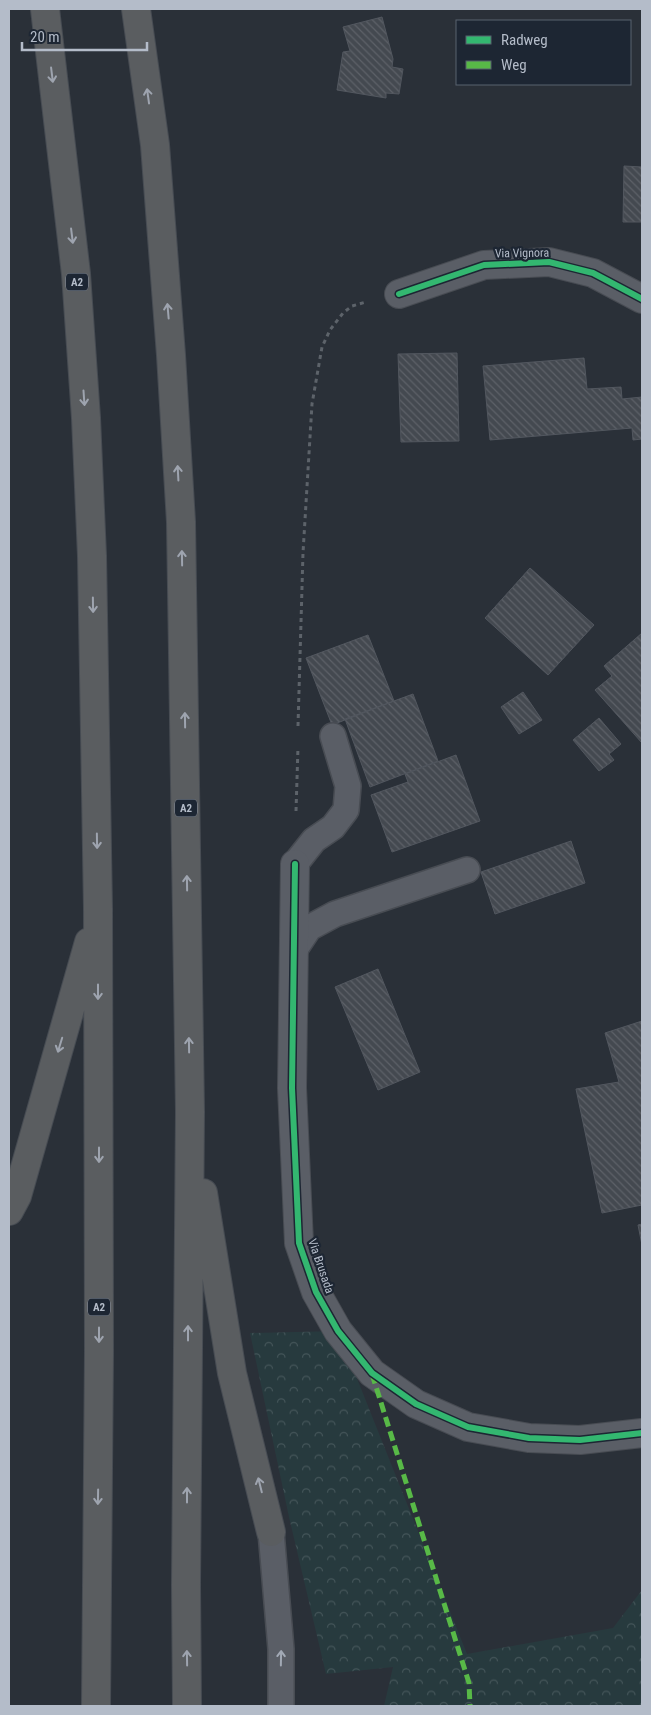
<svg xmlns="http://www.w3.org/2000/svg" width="651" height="1715" font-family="'Roboto Condensed',sans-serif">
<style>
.forest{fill:url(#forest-crowns)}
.building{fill:url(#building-back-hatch);stroke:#52575f}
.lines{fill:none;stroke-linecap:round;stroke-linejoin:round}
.service-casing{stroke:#484c53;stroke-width:28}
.minor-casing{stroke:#484c53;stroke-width:30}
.motorway-casing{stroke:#474c53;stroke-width:30}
.path{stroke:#5d636a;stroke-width:3;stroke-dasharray:4 4;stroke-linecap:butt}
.service{stroke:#5a5e66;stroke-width:25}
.minor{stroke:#5a5e66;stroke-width:28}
.motorway{stroke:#5a5d60;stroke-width:28}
.quiet{stroke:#58b947;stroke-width:5;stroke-dasharray:10 5;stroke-linecap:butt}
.cycleway-casing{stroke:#1d2633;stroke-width:9}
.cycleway{stroke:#33b770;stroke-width:6}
.oneway{stroke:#9ea4af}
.oneway2{stroke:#a2a9b5}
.labels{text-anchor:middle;stroke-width:4.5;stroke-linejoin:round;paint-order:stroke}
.shield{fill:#1d2633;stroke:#878f9c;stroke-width:1}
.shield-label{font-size:11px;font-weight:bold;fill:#b4bcc9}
.street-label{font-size:12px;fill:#b4bcc9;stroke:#1d2633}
</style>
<defs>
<pattern id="forest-crowns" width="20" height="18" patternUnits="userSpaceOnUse" patternTransform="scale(1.25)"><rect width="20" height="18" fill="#273a3e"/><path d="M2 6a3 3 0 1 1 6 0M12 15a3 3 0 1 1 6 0" fill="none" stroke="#445559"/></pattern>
<pattern id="building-back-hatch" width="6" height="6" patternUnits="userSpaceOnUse" patternTransform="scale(1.25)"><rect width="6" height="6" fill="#444950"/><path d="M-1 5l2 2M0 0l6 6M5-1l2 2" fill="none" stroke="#5d6168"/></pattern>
</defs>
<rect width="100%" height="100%" fill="#2a3038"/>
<path class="forest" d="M338,1331L467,1654L613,1628L642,1590V1706H384L393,1667L326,1674L289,1517L250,1333Z"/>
<path class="building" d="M382,17L393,59L392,67L403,69L399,94L386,93V98L337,90L343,52L350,51L343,27Z
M624,166L642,167V222H623Z
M457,353L459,441L401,442L398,354Z
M584,358L587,389L621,387L622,399L642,397V439L633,440L632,428L490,440L483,366Z
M530,568L594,625L548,675L485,618Z
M642,633V743L595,690L612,676L604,666Z
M368,635L394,701L332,725L306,658Z
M523,692L542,720L519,734L501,707Z
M413,694L438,761L370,787L345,719Z
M599,718L621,744L609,754L614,760L599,771L573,740Z
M456,755L480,821L392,852L371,795L408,782L405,774Z
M571,841L585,883L495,914L481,872Z
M378,969L420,1072L378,1090L335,987Z
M642,1021V1205L602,1213L576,1089L619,1082L605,1033Z
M642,1224V1245L638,1225Z"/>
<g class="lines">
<defs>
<path id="service" d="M295,864L314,840L333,827L346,810L348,786L333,736
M293,952L309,928L335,914L467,870
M271,1532L281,1649V1706"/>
<path id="minor" d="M399,294L484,265L549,262L593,273L642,299
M295,864L292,1088L299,1243L316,1292L338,1331L372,1373L416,1404L468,1427L529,1438L580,1440L642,1433"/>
<path id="motorway" d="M45,9L76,274L86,418L92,556L98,909L99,1351L96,1706
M136,9L155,145L171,355L181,522L190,1112L186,1585L187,1706
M203,1193L232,1373L271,1532
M9,1211L17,1196L89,942"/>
</defs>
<use href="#service" class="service-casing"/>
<use href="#minor" class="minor-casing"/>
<use href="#motorway" class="motorway-casing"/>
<path class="path" d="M298,726L303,553L312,404L322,347L330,330L343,313L352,306L366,302
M296,811L298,747"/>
<use href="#service" class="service"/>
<use href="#minor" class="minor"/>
<use href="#motorway" class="motorway"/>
<path class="quiet" d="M372,1374L469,1683L470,1706"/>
<defs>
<path id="cycleway" d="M399,294L484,265L549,262L593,273L642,299
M295,864L292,1088L299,1243L316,1292L338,1331L372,1373L416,1404L468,1427L529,1438L580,1440L642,1433"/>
</defs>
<use href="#cycleway" class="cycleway-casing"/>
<use href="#cycleway" class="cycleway"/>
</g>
<defs><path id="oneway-shaft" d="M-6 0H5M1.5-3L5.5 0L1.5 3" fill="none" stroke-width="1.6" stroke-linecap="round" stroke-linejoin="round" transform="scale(1.25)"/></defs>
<g class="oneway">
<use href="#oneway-shaft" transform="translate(52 75) rotate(83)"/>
<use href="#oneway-shaft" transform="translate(148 96) rotate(-98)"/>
<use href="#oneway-shaft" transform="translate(72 236) rotate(83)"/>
<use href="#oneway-shaft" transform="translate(168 311) rotate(-95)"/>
<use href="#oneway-shaft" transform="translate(84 398) rotate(86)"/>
<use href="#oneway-shaft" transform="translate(178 473) rotate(-93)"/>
<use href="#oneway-shaft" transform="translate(182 558) rotate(-91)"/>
<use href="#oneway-shaft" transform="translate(93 605) rotate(89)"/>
<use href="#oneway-shaft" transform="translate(185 720) rotate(-91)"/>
<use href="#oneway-shaft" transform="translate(97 841) rotate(89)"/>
<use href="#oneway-shaft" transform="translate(187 883) rotate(-91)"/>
<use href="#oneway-shaft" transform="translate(98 992) rotate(90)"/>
<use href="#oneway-shaft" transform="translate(60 1045) rotate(107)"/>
<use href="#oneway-shaft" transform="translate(189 1045) rotate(-91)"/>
<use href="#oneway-shaft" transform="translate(99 1155) rotate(90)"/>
<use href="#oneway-shaft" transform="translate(188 1333) rotate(-90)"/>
<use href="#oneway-shaft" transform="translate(99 1335) rotate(90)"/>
<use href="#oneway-shaft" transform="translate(260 1485) rotate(-104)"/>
<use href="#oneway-shaft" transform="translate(187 1495) rotate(-90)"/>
<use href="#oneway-shaft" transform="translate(98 1497) rotate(91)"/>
<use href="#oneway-shaft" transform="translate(187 1658) rotate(-91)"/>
</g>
<use class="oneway2" href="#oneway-shaft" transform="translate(281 1658) rotate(-89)"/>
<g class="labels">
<g class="shield">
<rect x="66" y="273.5" width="22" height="17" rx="4"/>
<rect x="175" y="799.5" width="22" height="17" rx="4"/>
<rect x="88" y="1298.5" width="22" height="17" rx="4"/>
</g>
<g class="shield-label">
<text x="77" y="286">A2</text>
<text x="186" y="812">A2</text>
<text x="99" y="1311">A2</text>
</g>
<g class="street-label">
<text transform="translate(522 253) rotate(-1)" y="4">Via Vignora</text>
<text transform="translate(321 1266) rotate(71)" y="4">Via Brusada</text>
</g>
</g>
<rect width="651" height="1715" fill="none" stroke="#b4bcc9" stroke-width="20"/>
<rect x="456" y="20" width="175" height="65" fill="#1d2633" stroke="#59626f"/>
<rect x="466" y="36" width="25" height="8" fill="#33b770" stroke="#59626f"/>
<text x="501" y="45" font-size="15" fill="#b4bcc9">Radweg</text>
<rect x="466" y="61" width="25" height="8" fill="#58b947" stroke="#59626f"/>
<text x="501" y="70" font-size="15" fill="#b4bcc9">Weg</text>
<path d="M22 42v8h125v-8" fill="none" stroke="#b4bcc9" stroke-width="2.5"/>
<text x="30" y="42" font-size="15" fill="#b4bcc9" stroke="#1d2633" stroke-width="4" paint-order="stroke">20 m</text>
</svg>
